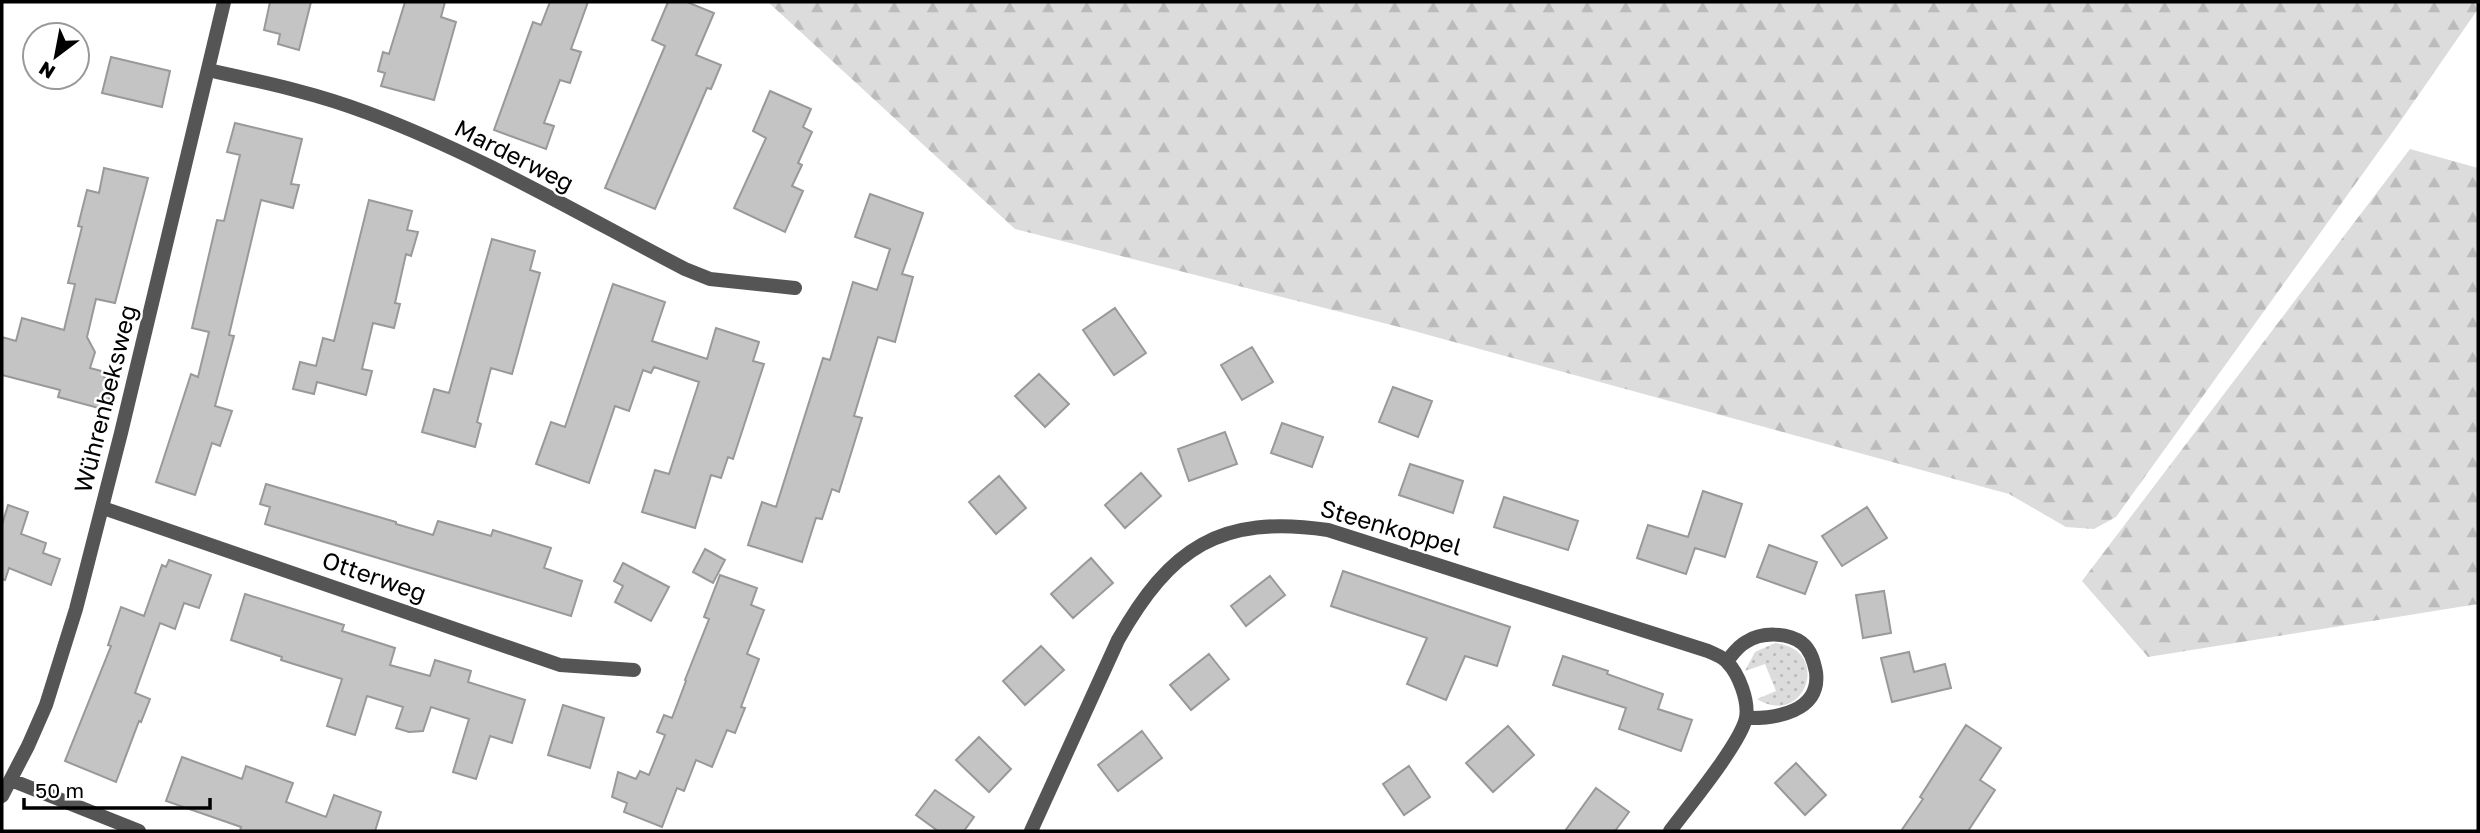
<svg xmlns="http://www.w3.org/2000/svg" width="2480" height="833" font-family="'Golos Text',sans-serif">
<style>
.grass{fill:url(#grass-dots)}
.forest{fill:url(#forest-firs)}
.building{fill:#c4c4c4;stroke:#999;stroke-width:2}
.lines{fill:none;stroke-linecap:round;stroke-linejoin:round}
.minor{stroke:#555;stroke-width:14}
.labels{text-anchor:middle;stroke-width:5;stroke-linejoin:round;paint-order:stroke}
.street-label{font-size:24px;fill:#000;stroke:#fff}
</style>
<defs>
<pattern id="grass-dots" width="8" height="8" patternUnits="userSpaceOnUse" patternTransform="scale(1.75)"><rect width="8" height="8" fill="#dcdcdc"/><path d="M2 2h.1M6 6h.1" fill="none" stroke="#bbb" stroke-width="1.8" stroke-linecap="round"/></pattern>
<pattern id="forest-firs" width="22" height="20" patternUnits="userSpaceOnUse" patternTransform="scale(1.75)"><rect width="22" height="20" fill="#dcdcdc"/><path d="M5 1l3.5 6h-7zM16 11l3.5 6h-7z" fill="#bbb"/></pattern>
</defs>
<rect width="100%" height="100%" fill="#fff"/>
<path class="grass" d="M1775,643C1833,649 1805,729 1757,699L1776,691L1765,664L1745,671L1755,652Z"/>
<path class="forest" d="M768,2H2478V9L2397,126L2116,517L2094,529L2066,527L2009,494L1403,328L1015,229Z
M2410,149L2478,168V604L2148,657L2082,581Z"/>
<path class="building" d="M270,2H311L299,50L278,44L280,34L264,30Z
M405,2H445L441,17L456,22L434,100L381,86L385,73L378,71L383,52L389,54Z
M550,2H588L571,49L581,52L570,83L560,80L544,123L554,126L546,149L494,130L533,22L541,25Z
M668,2H687L714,13L696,55L721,65L711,89L707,88L655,209L605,188L665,46L652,40Z
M111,57L170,71L162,107L102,93Z
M770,91L811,109L803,127L812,132L798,163L802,165L792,186L803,191L785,232L734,208L766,138L753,131Z
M235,123L302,139L291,184L299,185L293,208L261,200L229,335L234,336L215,406L232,411L220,446L212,443L195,495L156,482L191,374L198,377L209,332L192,328L217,220L224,221L240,155L227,152Z
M104,168L148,178L115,303L96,299L87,337L95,352L90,368L105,372L104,377L114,380L106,410L58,397L60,390L2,375V337L16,341L22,318L64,330L75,284L68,283L82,227L78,226L87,190L99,193Z
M870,194L923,213L902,274L913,277L895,342L878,337L854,416L862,418L839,492L832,489L822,519L816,518L802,562L748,545L762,502L776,507L823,358L830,360L853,282L877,290L890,249L855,237Z
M369,200L412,211L407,230L418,232L411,256L406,254L395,303L400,304L394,328L373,323L362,369L372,371L366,395L317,382L314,394L293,389L300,362L316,366L323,338L334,341Z
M492,239L535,251L530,270L540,273L512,374L491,368L477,422L481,424L475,447L422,432L434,389L449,393Z
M613,284L665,302L652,341L707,359L716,328L759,342L753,361L764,364L733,459L728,457L721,478L711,475L695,528L642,512L655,470L669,474L699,382L654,367L651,373L643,370L629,411L615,406L589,483L536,464L551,422L565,427Z
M1115,308L1146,353L1114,375L1083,330Z
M1252,347L1273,382L1242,400L1221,365Z
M1039,374L1069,404L1045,427L1015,396Z
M1393,387L1432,401L1418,437L1379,422Z
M1282,423L1323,437L1312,467L1271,453Z
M1225,432L1237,464L1189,481L1178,449Z
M1410,464L1463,481L1453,513L1399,495Z
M1141,473L1161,496L1125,528L1105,505Z
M999,476L1026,508L996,534L969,502Z
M266,484L396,522V524L433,535L438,521L491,536L493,530L551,548L544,568L582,581L571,616L265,524L270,507L260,504Z
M1703,491L1742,504L1725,557L1695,548L1686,574L1637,558L1648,525L1688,537Z
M1504,497L1578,521L1568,550L1494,527Z
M8,505L28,512L21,534L46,543L43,553L60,559L51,585L9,568L5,580L2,579V525Z
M1867,507L1887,538L1842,566L1822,536Z
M1769,545L1817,562L1805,594L1757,577Z
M705,549L725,560L713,583L693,572Z
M1091,558L1113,583L1073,618L1051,594Z
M169,560L211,575L199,608L184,603L175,629L160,623L135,693L150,699L141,722L139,721L116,782L65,761L111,646L108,645L121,607L144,616L162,565L166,567Z
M623,563L669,587L651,621L615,602L623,586L614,581Z
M1343,571L1510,627L1497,666L1465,656L1446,700L1407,684L1427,638L1331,606Z
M720,575L757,588L751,605L764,610L747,654L759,659L741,707L745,708L735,733L727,730L712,767L696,760L684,791L677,788L662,827L624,812L627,803L612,797L618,772L636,779L640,771L649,775L665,735L657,732L664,715L672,718L686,681L685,680L709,619L704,617Z
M1270,576L1285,595L1246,626L1231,606Z
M1884,591L1891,633L1863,638L1856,595Z
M245,594L344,625L342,631L395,648L390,665L430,676L435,660L471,671L468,682L525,700L512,743L490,736L476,779L453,772L469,719L431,707L423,731L409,732L396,728L403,707L367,696L355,735L327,726L342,679L281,660L282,657L231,640Z
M1041,646L1064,670L1025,705L1003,681Z
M1909,652L1914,672L1945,664L1951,688L1892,702L1881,658Z
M1209,654L1229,679L1191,710L1170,685Z
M1563,656L1608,671L1607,674L1663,694L1658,709L1692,720L1681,751L1619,729L1626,708L1553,685Z
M563,705L604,718L590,768L548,755Z
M1966,725L2001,748L1980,780L1995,790L1968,831H1901L1923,799L1920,797Z
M1508,726L1534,755L1493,792L1466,763Z
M1142,731L1162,758L1118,791L1098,765Z
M979,737L1011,769L989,792L956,760Z
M182,757L242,779L246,766L293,783L286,802L326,817L334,795L381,812L375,831H240L241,827L166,801Z
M1796,763L1826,795L1805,815L1775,783Z
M1409,766L1430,797L1404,815L1383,784Z
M1596,788L1629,812L1615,831H1565Z
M935,790L974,817L964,831H938L916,815Z"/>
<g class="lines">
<path class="minor" d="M208,70C263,82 316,93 368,113C478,154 581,215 685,269L710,279L795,288
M103,508L560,665L634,670
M1727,661C1732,655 1738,646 1746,642C1761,632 1787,632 1802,643C1811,650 1814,662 1816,672C1821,712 1775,719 1746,718
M11,780L139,831
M2,796L28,746L46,705L76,609L121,433L224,2
M1031,831L1118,640C1170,548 1220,514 1328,530L1708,651C1714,654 1723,657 1727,662C1739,674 1749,701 1746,718C1740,744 1688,807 1670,831"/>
</g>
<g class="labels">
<g class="street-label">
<text transform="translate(514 156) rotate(27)" y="8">Marderweg</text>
<text transform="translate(106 399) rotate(-76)" y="8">Wührenbeksweg</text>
<text transform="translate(1391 528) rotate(16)" y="8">Steenkoppel</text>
<text transform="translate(374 577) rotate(19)" y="8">Otterweg</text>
</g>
</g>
<rect width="2480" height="833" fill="none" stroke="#000000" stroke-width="7"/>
<g transform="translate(56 56) rotate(212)"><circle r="33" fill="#ffffff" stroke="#999999" stroke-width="2"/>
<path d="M0-5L12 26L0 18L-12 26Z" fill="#000000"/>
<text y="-10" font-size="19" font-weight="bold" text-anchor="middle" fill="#000000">N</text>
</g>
<path d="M24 798v10h186v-10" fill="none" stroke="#000000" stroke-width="3.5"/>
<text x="35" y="798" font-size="21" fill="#000000" stroke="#ffffff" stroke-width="5" paint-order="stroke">50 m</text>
</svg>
